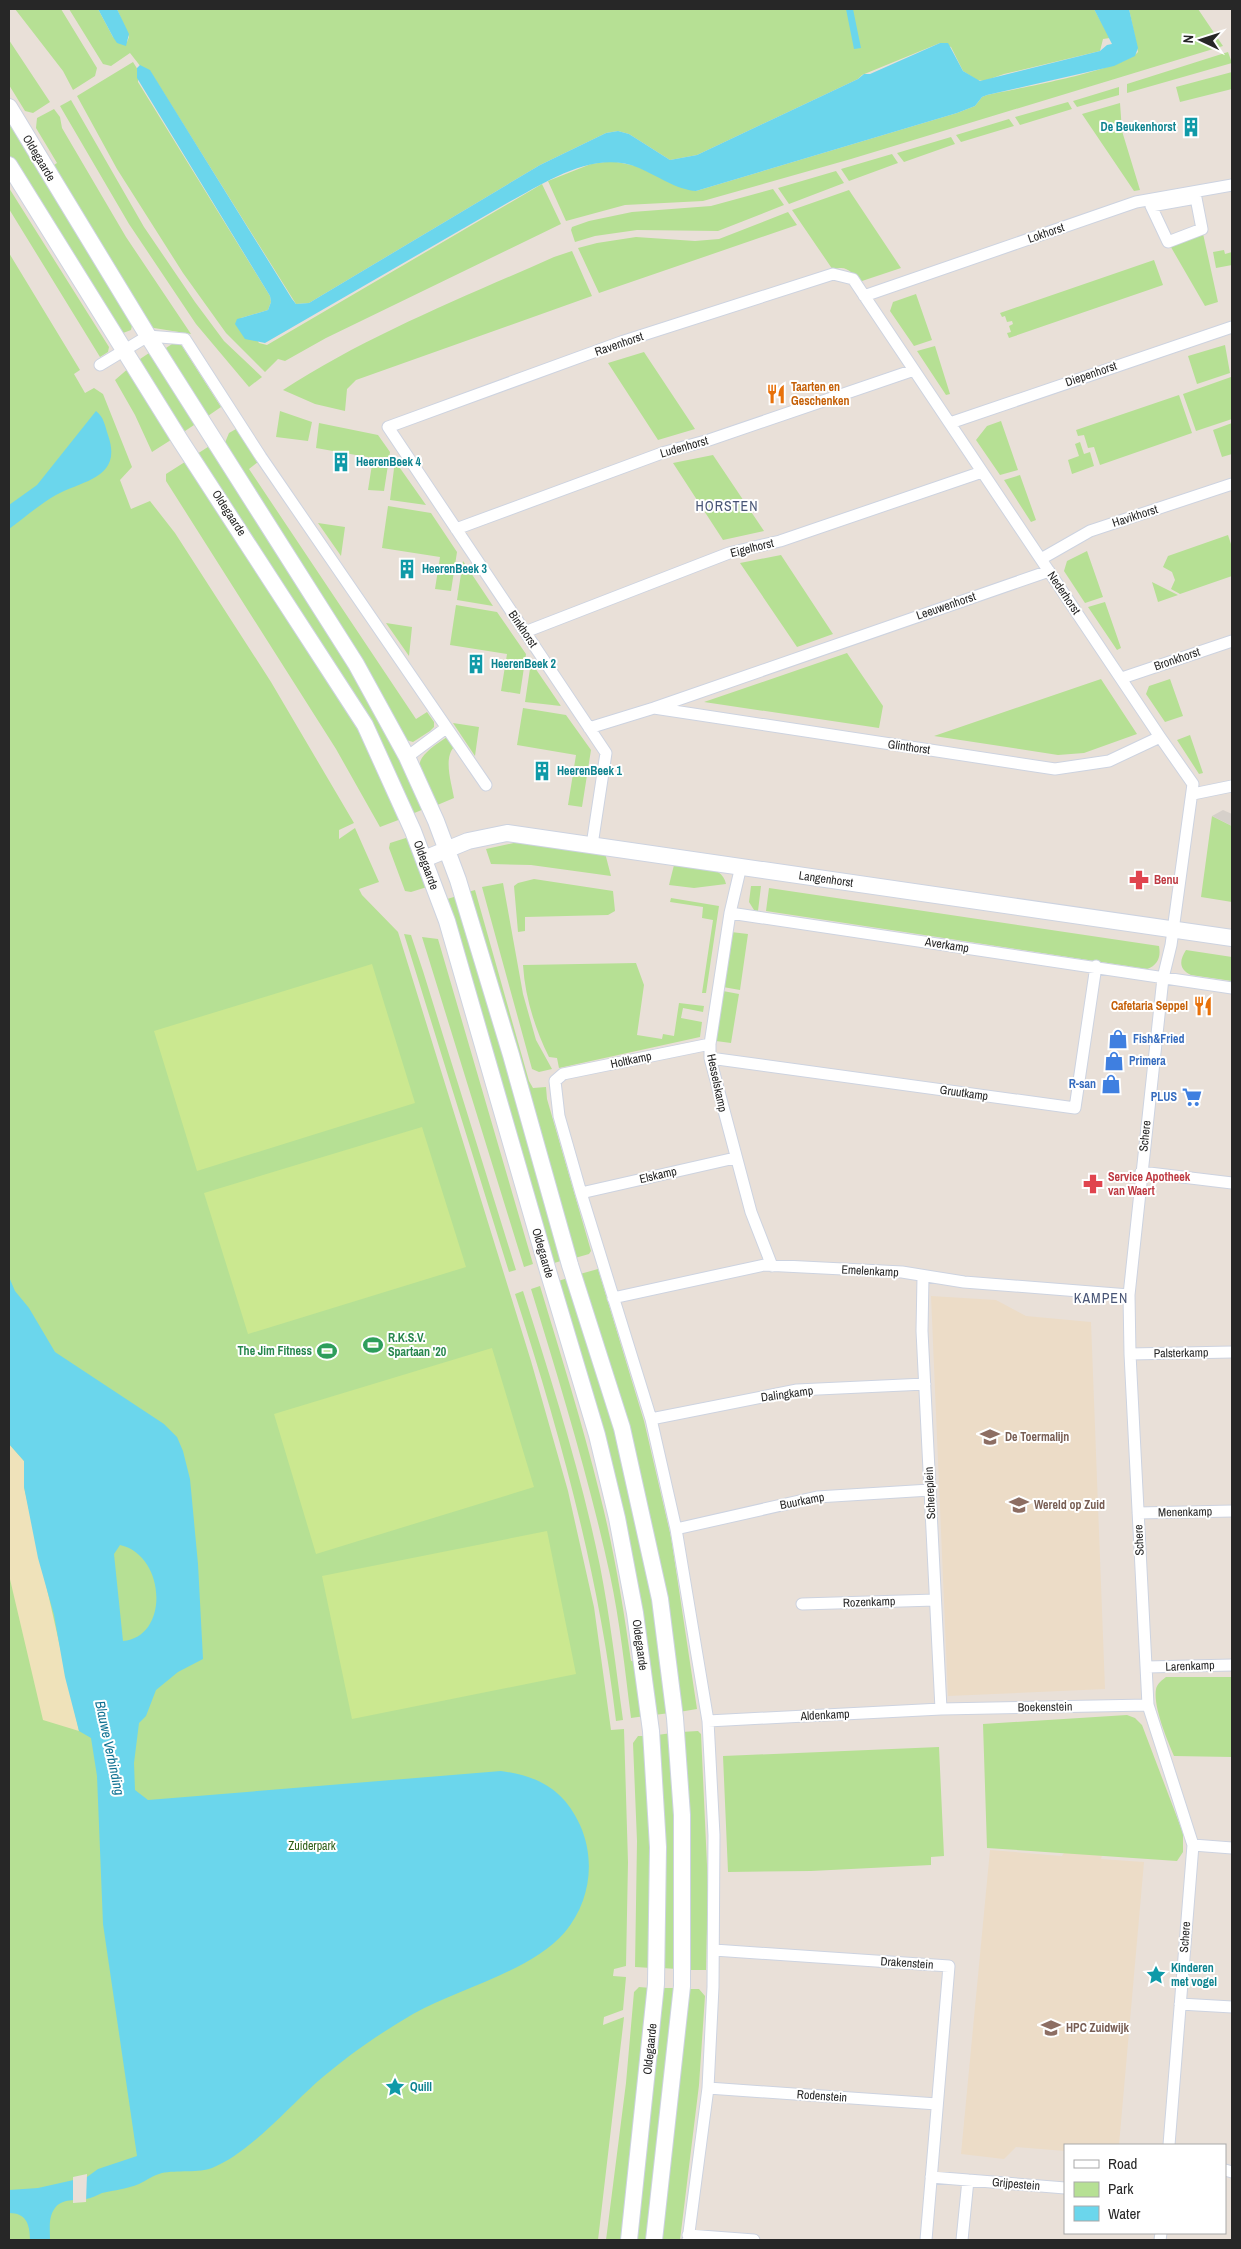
<svg xmlns="http://www.w3.org/2000/svg" width="1241" height="2249" font-family="'Archivo Narrow',sans-serif">
<style>
.education{fill:#ecdcc7}
.green{fill:#b6e094}
.sand{fill:#efe2ba}
.pitch{fill:#cbe890}
.plaza{fill:#d6d0ca}
.water{fill:#6bd6ec;fill-rule:evenodd}
.pier{fill:#e9e0d8}
.lines{fill:none;stroke-linecap:round;stroke-linejoin:round}
.street-casing{stroke:#cdd3e0;stroke-width:13}
.secondary-casing{stroke:#cdd3e0;stroke-width:18}
.street{stroke:#fff;stroke-width:11}
.secondary{stroke:#fff;stroke-width:16}
.labels{text-anchor:middle;stroke-width:4;stroke-linejoin:round;paint-order:stroke}
.culture-label{font-size:12px;font-weight:bold;fill:#0d838f;stroke:#fff;text-anchor:start}
.street-label{font-size:12px;fill:#272727;stroke:#fff}
.food-label{font-size:12px;font-weight:bold;fill:#c56008;stroke:#fff;text-anchor:start}
.health-label{font-size:12px;font-weight:bold;fill:#be3a42;stroke:#fff;text-anchor:start}
.shop-label{font-size:12px;font-weight:bold;fill:#366cbe;stroke:#fff;text-anchor:start}
.leisure-label{font-size:12px;font-weight:bold;fill:#27864d;stroke:#fff;text-anchor:start}
.education-label{font-size:12px;font-weight:bold;fill:#785e54;stroke:#fff;text-anchor:start}
.park-label{font-size:12px;fill:#30611a;stroke:#fff}
.neighbourhood-label{font-size:14px;letter-spacing:1px;fill:#485576;stroke:#fff}
.water-label{font-size:14px;font-style:italic;fill:#0f7292;stroke:#fff}
</style>
<rect width="100%" height="100%" fill="#e9e0d8"/>
<path class="education" d="M931,1296L996,1300L1026,1316L1091,1322L1105,1689L948,1696Z
M1085,1823L1109,1831L1101,1859L1144,1862L1119,2145H1065V2151L1016,2147L1004,2159L961,2154L990,1850L1062,1856Z"/>
<path class="green" d="M15,9H61L97,68L95,76L73,90L63,71Z
M69,9H98L113,37L127,42L129,37L117,9H1094L1110,38L1103,39L1100,51L1004,74L984,81L977,80L963,71L951,47L940,43L862,75L858,79L697,155L670,160L629,134L618,131L606,133L540,165L309,303L296,304L150,71L141,67L130,53L111,66L103,64Z
M1129,9H1198L1223,46L851,159L703,201L625,205L566,221L548,181L591,164L612,161L636,166L682,187L696,191L957,113L975,106L982,97L987,95C1015,89 1123,70 1138,52Z
M9,40L50,102L33,113L25,111L9,85Z
M1228,52L1232,63L1127,93V84Z
M133,62L138,70V82L270,296L271,302L268,310L241,318L259,343L267,345L542,184L561,224L326,338L285,361L278,359L265,372L226,333L183,273L117,169L77,96Z
M1232,72V89L1180,102L1176,87Z
M1119,87V95L1077,107L1073,101Z
M71,100L144,227L195,302L224,341L262,377L249,387L196,324L129,224L60,106Z
M1068,102L1072,109L1020,125L1015,117Z
M1120,103L1122,131L1140,190L1134,191L1082,114Z
M54,109L60,117L62,128L126,237L191,334L148,327L54,165L57,163L36,128L37,118Z
M1009,119L1014,126L961,142L956,135Z
M9,123L133,321L131,330L123,333L117,329L9,155Z
M951,137L955,144L904,162L897,153Z
M892,154L898,163L849,181L841,169Z
M836,171L844,183L789,204L778,188Z
M9,188L109,347L108,352L100,357L9,209Z
M773,189L784,205L718,231L637,230L595,236L575,242L571,230L572,227L589,221L632,212L711,206Z
M849,190L901,268L859,282C852,272 846,264 833,270L792,210Z
M788,212L797,225L599,293L578,248L597,243L636,237L695,241L719,239Z
M1202,229L1218,302L1205,306L1168,242Z
M1224,250L1225,254L1232,252V265L1216,268L1213,252Z
M572,251L592,296L356,380L347,389L345,411L315,404L283,390C368,335 462,298 554,257Z
M9,253L80,370L74,374L85,393L94,388L103,394L132,467L120,480L131,509L150,501L175,533L271,682L354,823L339,830V839L355,828L379,882L359,889L362,895L398,932L531,1361L568,1491L594,1607L611,1730L624,1729L628,1862L626,1966L614,1969L613,1976L626,1977L623,2010L604,2017L603,2025L624,2017L598,2240H9Z
M1154,260L1163,285L1009,338L1007,333L1011,332L1009,326L1013,324L1012,321L1007,322L1005,316L1002,317L1000,313Z
M916,294L932,340L914,346L890,311L893,302Z
M175,342L180,343L221,407L205,418L163,350Z
M1225,345L1230,373L1197,384L1188,356Z
M935,346L950,394L946,395L917,351Z
M644,352L695,429L658,440L608,363Z
M149,353L197,423L182,433L139,364L140,359Z
M130,367L174,438L152,452L135,415L115,380Z
M1231,377L1232,419L1196,431L1183,394Z
M1179,395L1192,433L1100,465L1094,447L1088,448L1084,435L1078,436L1076,430Z
M280,411L312,422L308,441L276,437Z
M1001,421L1018,470L1000,475L976,440L987,426Z
M319,423L378,435L390,452L384,491L368,490L373,458L316,448Z
M1232,423V454L1222,457L1213,430Z
M236,429L258,462L249,469L416,719L427,712L434,722V727L430,731L413,742L403,739L224,445L229,433Z
M1080,442L1084,454L1090,452L1094,466L1072,474L1068,460L1079,456L1075,444Z
M211,445L360,679L424,809L412,814L197,454Z
M713,455L764,531L723,540L673,463Z
M188,460L360,733L401,819L380,827L336,749L166,481V474Z
M395,461L426,505L390,500Z
M1020,475L1036,520L1031,522L1004,480Z
M388,506L431,513L457,552L451,591L435,589L440,557L382,548Z
M318,523L345,527L341,556Z
M1228,535L1232,547V576L1180,594L1171,589L1175,580L1172,572L1163,567L1168,556Z
M1087,551L1103,597L1085,603L1064,571L1067,561Z
M781,555L833,634L797,647L740,563Z
M463,561L493,606L457,600Z
M1152,582L1178,595L1158,602Z
M1105,602L1121,648L1117,650L1088,607Z
M456,605L497,612L526,654L520,694L501,691L507,654L450,645Z
M386,623L412,627L409,656Z
M847,653L883,706L879,728L704,702Z
M531,662L561,706L525,702Z
M1101,679L1137,734L1084,753L1058,755L934,736Z
M1170,679L1183,716L1165,722L1146,694L1149,686Z
M523,708L566,715L591,750L582,807L568,805L576,755L517,745Z
M453,723L479,727L475,756Z
M1190,735L1203,773L1199,774L1177,740Z
M447,737L454,747C443,759 452,784 454,798L435,806C417,767 407,763 447,737Z
M1212,816L1232,826V902L1201,897Z
M409,837L427,887L411,892L405,891L389,848L390,843Z
M514,843H533L605,853L611,876L531,865L491,864L486,849Z
M674,865C691,867 722,863 726,884L694,888L669,885Z
M534,879L613,891L615,911L608,915L525,917V931L518,932L514,886L518,883Z
M503,883L523,994L536,1040L552,1069L539,1072L532,1069L482,887Z
M751,886H761L758,911L754,910L749,902Z
M769,888L1159,946C1161,957 1158,965 1147,969L766,911Z
M475,890L529,1081L533,1088L546,1087L547,1099L591,1251L589,1254L575,1258L468,892Z
M457,896L564,1260L551,1264L444,900Z
M671,898L719,906L706,993H702L713,920L702,918L703,907L670,902Z
M731,932L748,934L740,990L723,987Z
M404,934L411,935L423,971L516,1270L509,1272Z
M422,937L438,939L533,1264L524,1267Z
M1186,950L1232,957V981L1191,975C1179,969 1179,961 1186,950Z
M636,963L644,985L637,1035L662,1039L663,1034L674,1036L679,1003L704,1006L703,1012L683,1008L681,1018L702,1022L700,1037L559,1068L557,1058L549,1057C535,1029 525,997 523,965Z
M723,991L739,994L731,1043L716,1041Z
M598,1269L644,1421L671,1537L697,1709L679,1712L580,1274Z
M571,1277L616,1429L652,1584L670,1713L654,1715L555,1282Z
M540,1286C561,1356 583,1425 600,1495C614,1550 623,1605 631,1661L638,1660L645,1716L631,1718C625,1670 620,1622 610,1575C589,1478 560,1384 531,1289Z
M523,1291C552,1382 581,1473 600,1566C610,1617 616,1668 623,1720L616,1721C599,1574 560,1434 515,1294Z
M1166,1677H1232V1757L1174,1756C1167,1739 1153,1707 1156,1689C1157,1684 1162,1680 1166,1677Z
M1127,1715L1135,1718L1142,1725L1183,1833V1852L1177,1861L987,1848L983,1724Z
M698,1731L701,1734L708,1887L706,1970H687L681,1732Z
M672,1733L677,1969L662,1968L657,1735Z
M638,1736H647L653,1831L652,1968L635,1967L637,1841L633,1743Z
M939,1747L944,1856L931,1857V1865L811,1871L728,1872L723,1756Z
M639,1987L651,1988L624,2240H606L626,2083L634,1992Z
M661,1988H677L649,2240H633Z
M686,1989H699L705,1996L699,2085L680,2240H658Z"/>
<path class="sand" d="M9,1444L24,1461V1487L79,1731L43,1720L9,1575Z"/>
<path class="pitch" d="M372,964L415,1103L197,1171L154,1031Z
M422,1127L466,1267L248,1334L204,1193Z
M492,1348L534,1487L316,1554L274,1414Z
M547,1531L576,1674L352,1719L322,1576Z"/>
<path class="plaza" d="M1223,810L1232,814V826L1212,816Z"/>
<path class="water" d="M98,9H117L129,34L126,46L117,43L113,37Z
M846,9H853L861,48L854,49Z
M1094,9H1129L1138,48L1135,56L1114,66L987,95L982,97L975,106L957,113L696,191C677,190 656,175 639,168C594,149 547,182 509,202L265,343L245,339L235,324L237,319L241,318L268,310L271,302L270,296L137,78V68L140,65L150,70L292,299L296,304L309,303L540,165L606,133L618,131L629,134L670,160L697,155L858,79L864,74H870L940,43H948L963,71L980,81L1100,51L1107,45L1112,44Z
M96,411C104,417 105,426 108,435C123,478 84,480 56,495C40,504 24,518 9,529V505L37,485Z
M9,1277L15,1291L29,1308L55,1352L164,1424L177,1437L183,1451L190,1479L198,1564L203,1659L178,1672L156,1690L146,1716L139,1723L134,1763L135,1790L148,1800L501,1771C539,1776 564,1790 580,1825C596,1861 590,1902 565,1932C530,1972 460,1988 413,2014C380,2033 346,2057 317,2082C288,2108 248,2154 212,2168C200,2173 176,2170 162,2173C154,2175 147,2180 139,2184C127,2189 115,2190 102,2193C97,2195 92,2198 86,2199C76,2201 62,2198 55,2208C48,2217 50,2230 50,2240H30C30,2224 26,2213 9,2213V2190L38,2188L87,2177L98,2169L137,2156L103,1924L97,1776L91,1738L79,1731L65,1677L54,1615L38,1558L24,1487V1461L9,1444ZM120,1545C166,1555 170,1637 123,1641L114,1554Z"/>
<path class="pier" d="M87,2174L86,2202L73,2203V2177Z"/>
<g class="lines">
<defs>
<path id="street" d="M1196,198L1202,229L1168,242L1151,206Z
M864,296L1136,202L1232,185
M100,365L148,336L185,339L261,457L486,785
M950,423L1232,327
M456,529L662,453L709,440L914,370
M1041,559L1090,531L1232,484
M525,632L729,553L780,541L982,472
M1122,678L1232,641
M654,708L1055,769L1109,761L1160,737
M589,728L654,708L1049,571
M407,757L446,728
M1193,794L1232,786
M592,845L606,753L388,427L621,342L833,274L853,279L1160,737L1193,784L1171,945L1163,978L1129,1295L1130,1354L1148,1705L1193,1845L1169,2145
M741,866L730,913L710,1044V1058L751,1212L772,1266
M730,913L1232,988
M710,1058L1075,1108L1096,966
M1141,1172L1232,1183
M581,1193L735,1158
M923,1277L922,1331L941,1709
M613,1298L764,1265L902,1272L964,1282L1129,1295
M1130,1354L1232,1352
M651,1419L797,1390L925,1384
M1138,1513L1232,1511
M676,1529L817,1497L930,1490
M802,1604L935,1600
M1147,1667L1232,1665
M708,1721L941,1709L1148,1705
M1193,1845L1232,1848
M714,1950L949,1966L926,2240
M1180,2004L1232,2007
M708,2088L937,2104
M1225,2170L1232,2172
M931,2177L1065,2188
M688,2235L754,2240
M688,2240L708,2088L713,1987L714,1835L708,1721L676,1529L651,1419L581,1193L559,1116L555,1081L563,1074L710,1044
M962,2240L968,2180
M1160,2240L1161,2233"/>
<path id="secondary" d="M9,107L148,336L356,664L407,757L436,821L458,880L511,1055L570,1265L622,1428L660,1599L675,1718L682,1815V1986L654,2240
M9,165L180,440L365,725L413,831L447,921L548,1271L597,1435L617,1518L635,1613L651,1731L658,1847L656,1984L629,2240
M424,859L468,841L507,833L1232,938"/>
</defs>
<use href="#street" class="street-casing"/>
<use href="#secondary" class="secondary-casing"/>
<use href="#street" class="street"/>
<use href="#secondary" class="secondary"/>
</g>
<defs>
<symbol id="building-bare" viewBox="-9 -9 18 18"><path d="M-4-6H4V6H1V3H-1V6H-4ZM-2.5-4.3h1.7v1.8h-1.7ZM.8-4.3h1.7v1.8H.8ZM-2.5-1h1.7V.8h-1.7ZM.8-1h1.7V.8H.8Z" fill="#0f9aa8" stroke="#fff" stroke-width="2.5" paint-order="stroke"/></symbol>
<symbol id="restaurant-bare" viewBox="-9 -9 18 18"><path d="M-5-6h1v4h1v-4h1v4h1v-4h1v5L-1.5 .5V6h-2V.5L-5-1ZM5-6V6H3V1.5H1.5Q1.5-4 5-6Z" fill="#e8710a" stroke="#fff" stroke-width="2.5" paint-order="stroke"/></symbol>
<symbol id="pharmacy-bare" viewBox="-9 -9 18 18"><path d="M-2-6h4v4h4v4h-4v4h-4v-4h-4v-4h4Z" fill="#e0444e" stroke="#fff" stroke-width="2.5" paint-order="stroke"/></symbol>
<symbol id="shop-bare" viewBox="-9 -9 18 18"><path d="M-5-2.5h2.3a2.7 3.5 0 0 1 5.4 0H5L5.5 6h-11ZM-1.5-2.5h3a1.5 2.3 0 0 0-3 0Z" fill="#3f7fe0" stroke="#fff" stroke-width="2.5" paint-order="stroke"/></symbol>
<symbol id="supermarket-bare" viewBox="-9 -9 18 18"><path d="M-6-5.5h2.5l.6 2H6L4.5 2H-2.5L-4.4-4H-6ZM-1.5 3.2a1.3 1.3 0 1 0 .1 0ZM3 3.2a1.3 1.3 0 1 0 .1 0Z" fill="#3f7fe0" stroke="#fff" stroke-width="2.5" paint-order="stroke"/></symbol>
<symbol id="stadium-bare" viewBox="-9 -9 18 18"><path d="M0-5a6.5 5 0 1 0 0 10a6.5 5 0 1 0 0-10ZM-3.5-1.8h7v3.6h-7Z" fill="#2e9e5b" stroke="#fff" stroke-width="2.5" paint-order="stroke"/></symbol>
<symbol id="school-bare" viewBox="-9 -9 18 18"><path d="M0-5L7-2L0 1L-7-2ZM-4 1L0 2.5L4 1V4Q0 6-4 4Z" fill="#8d6e63" stroke="#fff" stroke-width="2.5" paint-order="stroke"/></symbol>
<symbol id="sight-bare" viewBox="-9 -9 18 18"><path d="M0-6L1.8-2.2L6-1.7L2.9 1.2L3.7 5.4L0 3.3L-3.7 5.4L-2.9 1.2L-6-1.7L-1.8-2.2Z" fill="#0f9aa8" stroke="#fff" stroke-width="2.5" paint-order="stroke"/></symbol>
</defs>
<g fill-rule="evenodd">
<use href="#building-bare" x="1177" y="113" width="28" height="28"/>
<use href="#restaurant-bare" x="762" y="380" width="28" height="28"/>
<use href="#building-bare" x="327" y="448" width="28" height="28"/>
<use href="#building-bare" x="393" y="555" width="28" height="28"/>
<use href="#building-bare" x="462" y="650" width="28" height="28"/>
<use href="#building-bare" x="528" y="757" width="28" height="28"/>
<use href="#pharmacy-bare" x="1125" y="866" width="28" height="28"/>
<use href="#restaurant-bare" x="1189" y="992" width="28" height="28"/>
<use href="#shop-bare" x="1104" y="1025" width="28" height="28"/>
<use href="#shop-bare" x="1100" y="1047" width="28" height="28"/>
<use href="#shop-bare" x="1097" y="1070" width="28" height="28"/>
<use href="#supermarket-bare" x="1178" y="1083" width="28" height="28"/>
<use href="#pharmacy-bare" x="1079" y="1170" width="28" height="28"/>
<use href="#stadium-bare" x="359" y="1331" width="28" height="28"/>
<use href="#stadium-bare" x="313" y="1337" width="28" height="28"/>
<use href="#school-bare" x="976" y="1423" width="28" height="28"/>
<use href="#school-bare" x="1005" y="1491" width="28" height="28"/>
<use href="#sight-bare" x="1142" y="1961" width="28" height="28"/>
<use href="#school-bare" x="1037" y="2014" width="28" height="28"/>
<use href="#sight-bare" x="381" y="2073" width="28" height="28"/>
</g>
<g class="labels">
<g class="culture-label">
<text x="1176" y="131" text-anchor="end">De Beukenhorst</text>
<text x="356" y="466">HeerenBeek 4</text>
<text x="422" y="573">HeerenBeek 3</text>
<text x="491" y="668">HeerenBeek 2</text>
<text x="557" y="775">HeerenBeek 1</text>
<text x="1171" y="1972">Kinderen<tspan x="1171" dy="14">met vogel</tspan></text>
<text x="410" y="2091">Quill</text>
</g>
<g class="street-label">
<text transform="translate(39 158) rotate(59)" y="4">Oldegaarde</text>
<text transform="translate(1046 233) rotate(-19)" y="4">Lokhorst</text>
<text transform="translate(619 344) rotate(-19)" y="4">Ravenhorst</text>
<text transform="translate(1091 374) rotate(-19)" y="4">Diepenhorst</text>
<text transform="translate(684 447) rotate(-16)" y="4">Ludenhorst</text>
<text transform="translate(229 513) rotate(57)" y="4">Oldegaarde</text>
<text transform="translate(1135 516) rotate(-18)" y="4">Havikhorst</text>
<text transform="translate(752 548) rotate(-14)" y="4">Eigelhorst</text>
<text transform="translate(1064 593) rotate(56)" y="4">Nederhorst</text>
<text transform="translate(946 606) rotate(-19)" y="4">Leeuwenhorst</text>
<text transform="translate(523 629) rotate(56)" y="4">Binkhorst</text>
<text transform="translate(1177 659) rotate(-19)" y="4">Bronkhorst</text>
<text transform="translate(909 747) rotate(8)" y="4">Glinthorst</text>
<text transform="translate(426 865) rotate(70)" y="4">Oldegaarde</text>
<text transform="translate(826 879) rotate(8)" y="4">Langenhorst</text>
<text transform="translate(947 945) rotate(9)" y="4">Averkamp</text>
<text transform="translate(631 1060) rotate(-12)" y="4">Holtkamp</text>
<text transform="translate(717 1083) rotate(78)" y="4">Hesselskamp</text>
<text transform="translate(964 1093) rotate(8)" y="4">Gruutkamp</text>
<text transform="translate(1145 1136) rotate(-84)" y="4">Schere</text>
<text transform="translate(658 1175) rotate(-13)" y="4">Elskamp</text>
<text transform="translate(543 1253) rotate(74)" y="4">Oldegaarde</text>
<text transform="translate(870 1271) rotate(3)" y="4">Emelenkamp</text>
<text transform="translate(1181 1353) rotate(-1)" y="4">Palsterkamp</text>
<text transform="translate(787 1394) rotate(-8)" y="4">Dalingkamp</text>
<text transform="translate(930 1493) rotate(-93)" y="4">Schereplein</text>
<text transform="translate(802 1501) rotate(-11)" y="4">Buurkamp</text>
<text transform="translate(1185 1512) rotate(-1)" y="4">Menenkamp</text>
<text transform="translate(1139 1540) rotate(-93)" y="4">Schere</text>
<text transform="translate(869 1602) rotate(-2)" y="4">Rozenkamp</text>
<text transform="translate(640 1645) rotate(82)" y="4">Oldegaarde</text>
<text transform="translate(1190 1666) rotate(-2)" y="4">Larenkamp</text>
<text transform="translate(1045 1707) rotate(-1)" y="4">Boekenstein</text>
<text transform="translate(825 1715) rotate(-3)" y="4">Aldenkamp</text>
<text transform="translate(1185 1937) rotate(-85)" y="4">Schere</text>
<text transform="translate(907 1963) rotate(4)" y="4">Drakenstein</text>
<text transform="translate(650 2049) rotate(-84)" y="4">Oldegaarde</text>
<text transform="translate(822 2096) rotate(4)" y="4">Rodenstein</text>
<text transform="translate(1016 2184) rotate(5)" y="4">Grijpestein</text>
</g>
<g class="food-label">
<text x="791" y="391">Taarten en<tspan x="791" dy="14">Geschenken</tspan></text>
<text x="1188" y="1010" text-anchor="end">Cafetaria Seppel</text>
</g>
<g class="health-label">
<text x="1154" y="884">Benu</text>
<text x="1108" y="1181">Service Apotheek<tspan x="1108" dy="14">van Waert</tspan></text>
</g>
<g class="shop-label">
<text x="1133" y="1043">Fish&amp;Fried</text>
<text x="1129" y="1065">Primera</text>
<text x="1096" y="1088" text-anchor="end">R-san</text>
<text x="1177" y="1101" text-anchor="end">PLUS</text>
</g>
<g class="leisure-label">
<text x="388" y="1342">R.K.S.V.<tspan x="388" dy="14">Spartaan '20</tspan></text>
<text x="312" y="1355" text-anchor="end">The Jim Fitness</text>
</g>
<g class="education-label">
<text x="1005" y="1441">De Toermalijn</text>
<text x="1034" y="1509">Wereld op Zuid</text>
<text x="1066" y="2032">HPC Zuidwijk</text>
</g>
<g class="park-label">
<text x="312" y="1850">Zuiderpark</text>
</g>
<g class="neighbourhood-label">
<text x="727" y="511">HORSTEN</text>
<text x="1101" y="1303">KAMPEN</text>
</g>
<g class="water-label">
<text transform="translate(110 1748) rotate(78)" y="5">Blauwe Verbinding</text>
</g>
</g>
<rect width="1241" height="2249" fill="none" stroke="#272727" stroke-width="20"/>
<rect x="1064" y="2144" width="162" height="90" fill="#ffffff" stroke="#a9a9a9"/>
<rect x="1074" y="2160" width="25" height="8" fill="#ffffff" stroke="#a9a9a9"/>
<text x="1108" y="2169" font-size="15" fill="#272727">Road</text>
<rect x="1074" y="2182" width="25" height="15" fill="#b6e094" stroke="#a9a9a9"/>
<text x="1108" y="2194" font-size="15" fill="#272727">Park</text>
<rect x="1074" y="2206" width="25" height="15" fill="#6bd6ec" stroke="#a9a9a9"/>
<text x="1108" y="2219" font-size="15" fill="#272727">Water</text>
<g transform="translate(1201 40) rotate(274)" stroke="#ffffff" stroke-width="4" paint-order="stroke">
<path d="M0-4L9 19L0 12L-9 19Z" fill="#272727"/>
<text y="-8" font-size="14" font-weight="bold" text-anchor="middle" fill="#272727">N</text>
</g>
</svg>
